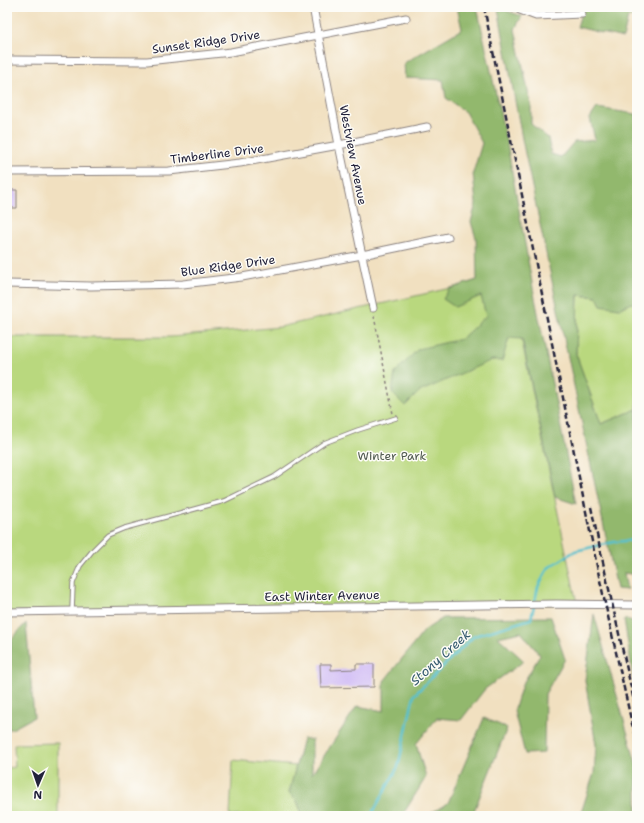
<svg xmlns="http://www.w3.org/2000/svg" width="644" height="823" font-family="'Shantell Sans',sans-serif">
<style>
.green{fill:#b9d87e;stroke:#6e7d5c}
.forest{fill:#92b86d;stroke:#5a6d54}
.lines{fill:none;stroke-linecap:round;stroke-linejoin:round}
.stream{stroke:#55c1cf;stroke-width:2.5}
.building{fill:#ccb6f5}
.lane-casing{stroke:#8a817e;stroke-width:5.5}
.street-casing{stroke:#8a817e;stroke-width:9}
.path{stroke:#8a817e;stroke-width:1.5;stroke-dasharray:3 3;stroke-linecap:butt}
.lane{stroke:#fff;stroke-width:3.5}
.street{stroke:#fff;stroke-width:7}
.rail{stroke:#22223b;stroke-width:2.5;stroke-dasharray:6 3;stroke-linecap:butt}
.labels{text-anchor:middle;stroke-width:3;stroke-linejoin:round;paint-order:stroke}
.street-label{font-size:12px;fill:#22223b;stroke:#fdfcf7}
.park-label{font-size:12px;fill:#4f594f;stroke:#fdfcf7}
.water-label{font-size:13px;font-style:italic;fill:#345a6f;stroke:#fdfcf7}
</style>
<rect width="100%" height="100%" fill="#fdfcf7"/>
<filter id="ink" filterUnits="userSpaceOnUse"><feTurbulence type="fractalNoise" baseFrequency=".025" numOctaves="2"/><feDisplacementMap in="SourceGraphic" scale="8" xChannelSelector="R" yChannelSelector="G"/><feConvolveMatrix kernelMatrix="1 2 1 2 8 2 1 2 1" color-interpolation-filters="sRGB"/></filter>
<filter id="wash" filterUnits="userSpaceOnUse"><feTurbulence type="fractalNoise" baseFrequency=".012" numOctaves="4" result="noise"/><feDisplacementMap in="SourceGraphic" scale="16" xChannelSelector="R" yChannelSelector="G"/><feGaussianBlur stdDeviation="0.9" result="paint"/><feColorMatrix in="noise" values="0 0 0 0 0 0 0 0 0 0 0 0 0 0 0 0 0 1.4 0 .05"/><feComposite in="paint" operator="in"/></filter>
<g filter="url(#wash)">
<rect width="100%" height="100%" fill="#f1e0c0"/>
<path class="green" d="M507,270L577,604L7,612V337H171L280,327L459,286Z
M578,295L597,297L619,308L637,301V409L601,424L576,354Z
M58,743V816H7V768L15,767L14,744Z
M233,760L296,766L289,793L297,801L303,816H230Z"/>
<path class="forest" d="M457,7H477L508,149L533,288L576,504L555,497L522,339L509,338L502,361L492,360L419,392L405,406L392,393L395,373L418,349L461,339L486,316L481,296L455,307L443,299L449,289L477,280L476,238L471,222L476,204L473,173L482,143L465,112L446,98L443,80L405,78L404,63L462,29Z
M583,7H637V16L628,17L623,38L577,27Z
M498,8L522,16L515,29L531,105V124L548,138L551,154L561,157L574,142L595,140L590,118L597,108L636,114L637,116V301L619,308L601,305L597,297L578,295L576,354L601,424L637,409V575L624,573L627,590L617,589L523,144Z
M594,614L637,767V816H580L594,773L596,745L585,680Z
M551,617L565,659L545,694L544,753L525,754L514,711L522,685L540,655L521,632L498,637L524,661L485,689L461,720L437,718L416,744L426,777L402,816H303L297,801L289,793L303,738L312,740V774L357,706L384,711V681L425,630L443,618Z
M624,619L637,622V691L633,676Z
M26,623L34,717L12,729H7V683L9,677L11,640Z
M484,718L507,728L472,816H430L431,813L448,803Z"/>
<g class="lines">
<path class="stream" d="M371,816L398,767L414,695L474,636L531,619L538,587L548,568L575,551L614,542L636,540L637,539"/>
</g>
<g id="blocks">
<path class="building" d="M10,190H17V208H7V196L10,195Z
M320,664H331V670L356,669V664H374V687L321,688Z"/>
</g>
</g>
<g filter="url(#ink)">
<use href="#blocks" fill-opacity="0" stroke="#8a817e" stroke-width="1"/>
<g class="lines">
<defs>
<path id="lane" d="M72,611L73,583L77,573L80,566L93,550L108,535L125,528L224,501L274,477L324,443L358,430L396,418"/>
<path id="street" d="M313,7L339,145L373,308
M512,7L536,16L582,14
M7,60L147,61L231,52L406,18
M7,172L169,171L240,163L339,145L427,127
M7,284L91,286L183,284L242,277L362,255L448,237
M7,612L556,604L637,605"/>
</defs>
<use href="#lane" class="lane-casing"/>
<use href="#street" class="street-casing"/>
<path class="path" d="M374,316L393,414"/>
<use href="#lane" class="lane"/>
<use href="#street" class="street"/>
<path class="rail" d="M484,7L599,576L632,724L637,738
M591,507L606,576L637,714"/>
</g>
</g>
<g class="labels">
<g class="street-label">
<text transform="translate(206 42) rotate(-8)" y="4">Sunset Ridge Drive</text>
<text transform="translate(217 154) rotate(-7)" y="4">Timberline Drive</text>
<text transform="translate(353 155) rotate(79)" y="4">Westview Avenue</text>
<text transform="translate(228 266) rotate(-8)" y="4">Blue Ridge Drive</text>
<text transform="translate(322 596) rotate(-1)" y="4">East Winter Avenue</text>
</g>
<g class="park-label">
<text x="392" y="460">Winter Park</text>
</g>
<g class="water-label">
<text transform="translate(440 657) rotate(-42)" y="5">Stony Creek</text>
</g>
</g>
<rect width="644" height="823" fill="none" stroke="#fdfcf7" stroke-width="24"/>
<g transform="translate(38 785) rotate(182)" stroke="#fdfcf7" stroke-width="3" paint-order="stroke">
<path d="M0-3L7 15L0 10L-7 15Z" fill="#22223b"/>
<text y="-6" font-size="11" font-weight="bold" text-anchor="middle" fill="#22223b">N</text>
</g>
</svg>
